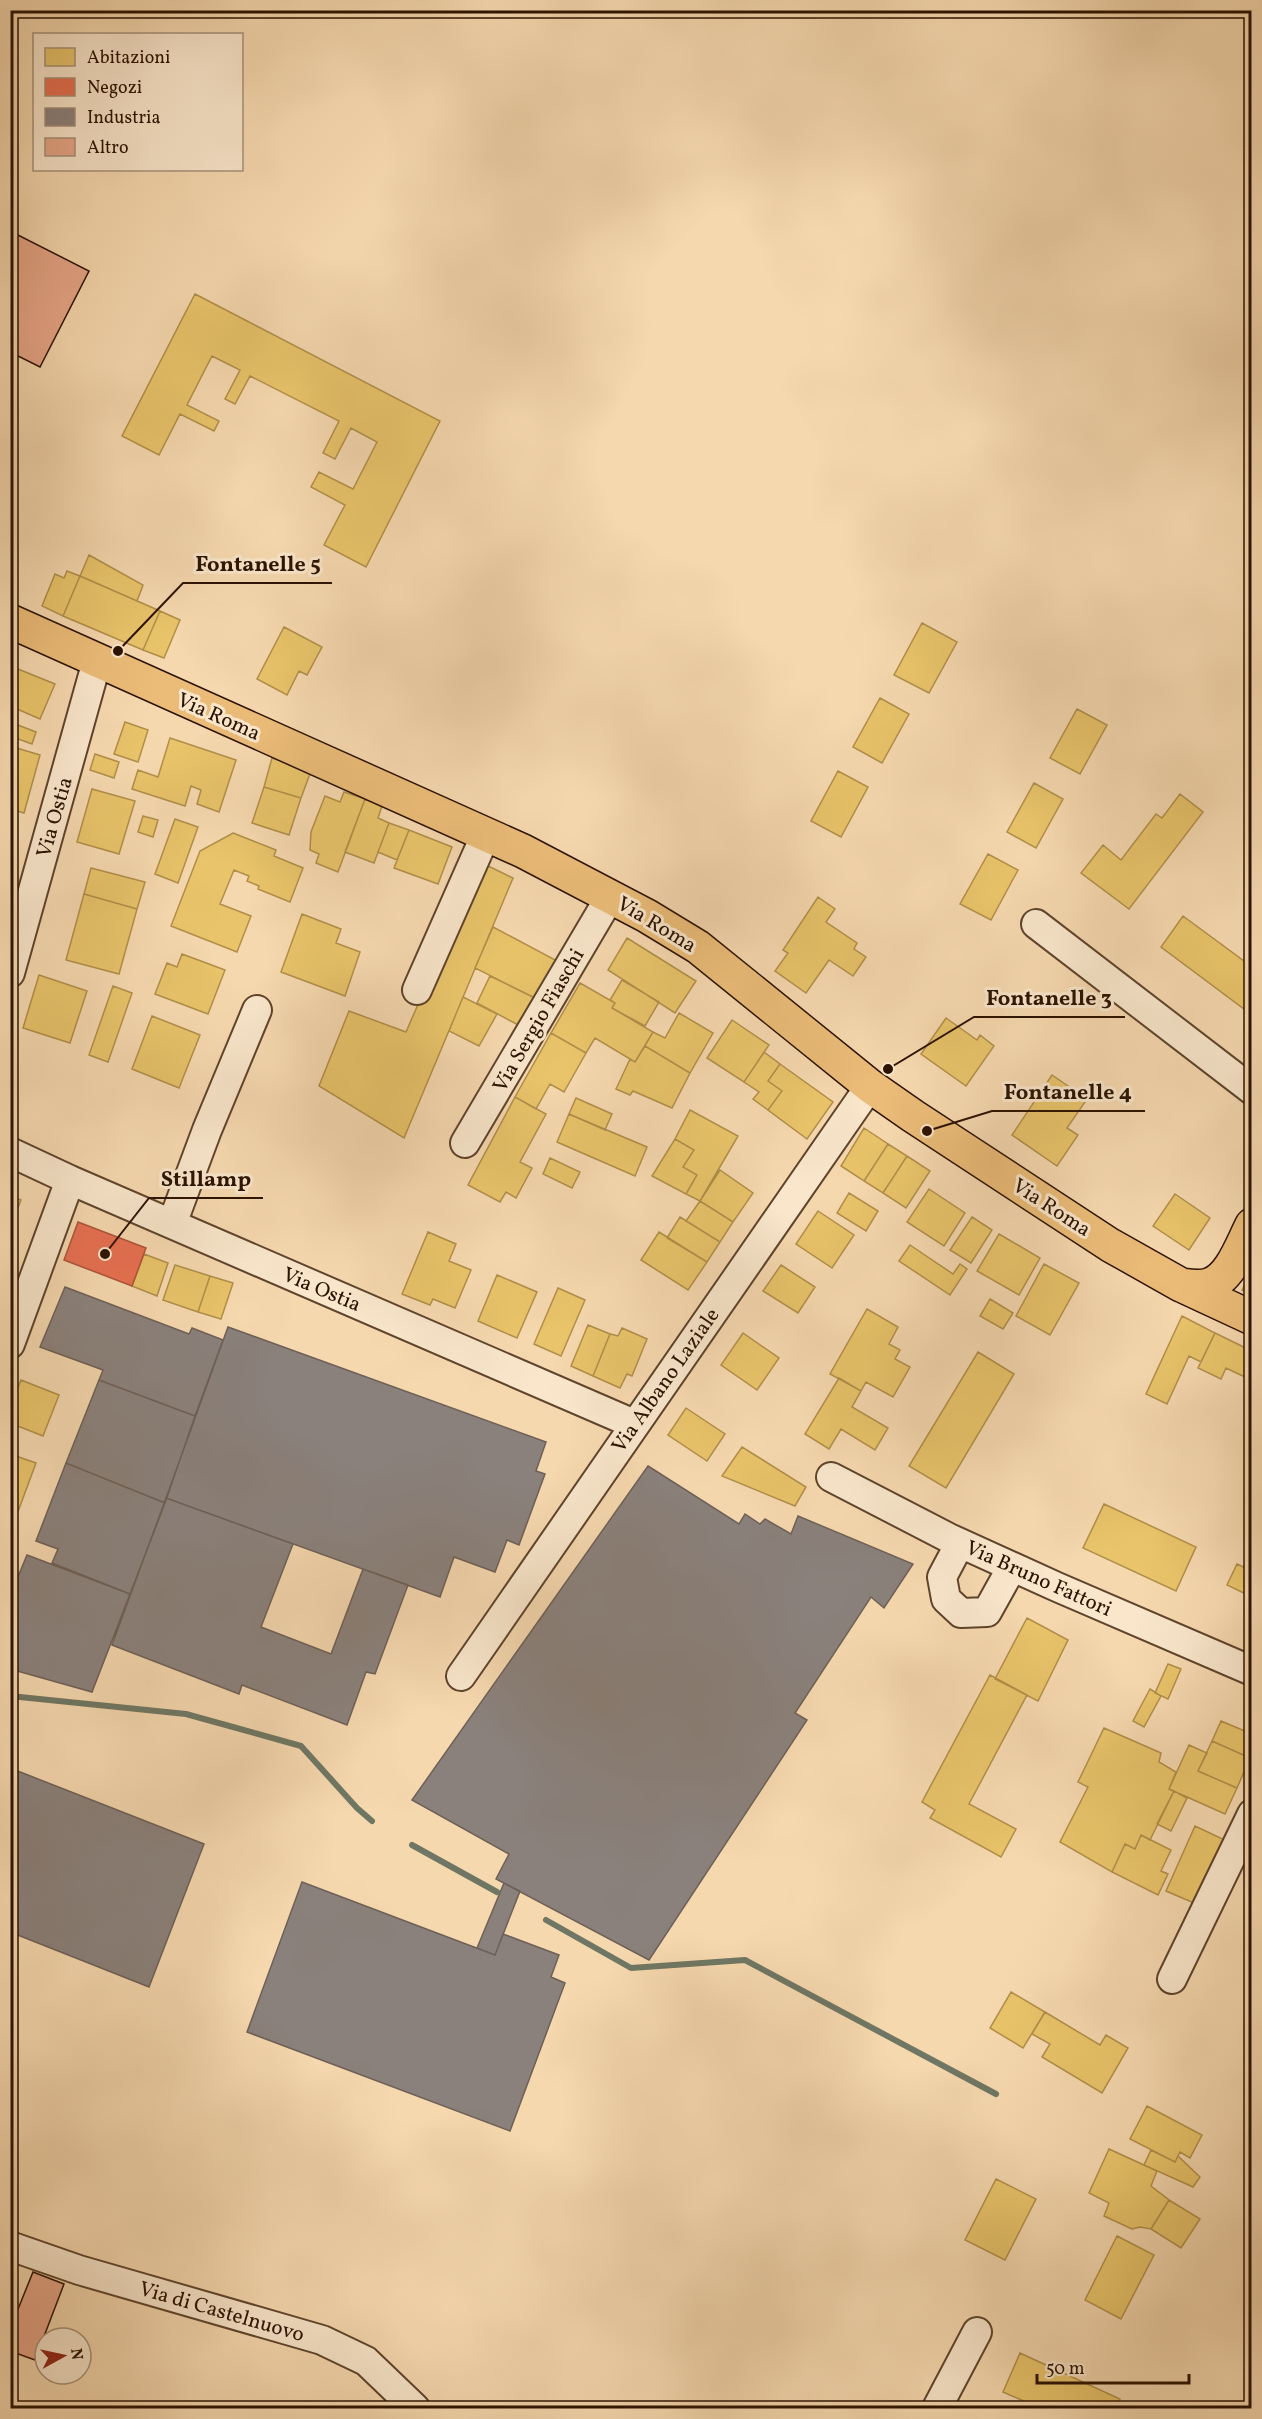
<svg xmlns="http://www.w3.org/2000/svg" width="1262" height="2419" font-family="Vollkorn,serif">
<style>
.homes{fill:#e9c46a;stroke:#b08f4a;stroke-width:1.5}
.shops{fill:#e76f51;stroke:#af5339;stroke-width:1.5}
.industry{fill:#8a817c;stroke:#6e6057;stroke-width:1.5}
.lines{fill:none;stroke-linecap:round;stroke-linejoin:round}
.stream{stroke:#6f7764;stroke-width:6}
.building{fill:#e7a688;stroke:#2b1200;stroke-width:1.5}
.minor-casing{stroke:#5e442c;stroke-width:32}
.major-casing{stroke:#2b1200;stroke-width:36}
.minor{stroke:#f9e6cb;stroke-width:28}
.major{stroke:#ebbc78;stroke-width:33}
.labels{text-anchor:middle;stroke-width:6;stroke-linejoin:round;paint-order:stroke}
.street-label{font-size:21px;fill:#2b1200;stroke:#f9e6cb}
.leader{fill:none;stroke:#2b1200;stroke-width:2}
.callout-dot{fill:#2b1200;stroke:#f9e6cb;stroke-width:2}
.callout-label{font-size:22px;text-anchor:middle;font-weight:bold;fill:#2b1200;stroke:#f9e6cb;stroke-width:6;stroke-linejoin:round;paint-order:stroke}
</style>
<rect width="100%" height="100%" fill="#f6d8af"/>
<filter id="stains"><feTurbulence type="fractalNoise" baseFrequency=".00333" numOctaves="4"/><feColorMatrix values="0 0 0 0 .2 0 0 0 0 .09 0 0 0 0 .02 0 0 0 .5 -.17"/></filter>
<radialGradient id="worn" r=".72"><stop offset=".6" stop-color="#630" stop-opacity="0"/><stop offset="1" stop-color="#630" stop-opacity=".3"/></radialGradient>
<path class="homes" d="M195,294L440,421L366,567L324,545L345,505L311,487L319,472L353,489L377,442L351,428L335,459L323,453L339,421L250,376L235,404L225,399L240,370L212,356L187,405L219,421L214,431L180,414L159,455L122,436Z
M89,555L143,585L137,601L80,576Z
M67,571L80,576L63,616L42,606L55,574L64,578Z
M80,576L160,611L143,650L63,616Z
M160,611L180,620L164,658L143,650Z
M922,623L957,642L929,693L894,675Z
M284,627L322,647L307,675L299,671L287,695L257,679Z
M13,667L55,684L40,719L10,706V673Z
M880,698L909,714L882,763L853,747Z
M1077,709L1107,725L1080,774L1050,758Z
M10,722L36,732L32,744L10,736Z
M125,722L148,730L138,762L114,754Z
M170,738L236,760L219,812L197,804L201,790L191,786L185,806L132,789L138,770L158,777Z
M10,746L40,755L24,813L10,809Z
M95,754L119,762L114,778L90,770Z
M272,758L311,771L301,798L264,787Z
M838,771L868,787L841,837L811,821Z
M1034,783L1063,799L1036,848L1007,832Z
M264,787L301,798L289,835L252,823Z
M92,789L135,801L119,854L77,842Z
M344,792L365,799L338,872L316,863L319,854L310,850L311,832L325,796L340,802Z
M1180,794L1203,812L1129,909L1081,873L1103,845L1121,860L1156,814L1162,818Z
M365,799L382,806L378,818L389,823L374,863L345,852Z
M143,816L158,820L153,837L138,832Z
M175,819L198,827L178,883L155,874Z
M389,823L409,830L397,860L378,852Z
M409,830L452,847L438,884L394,868Z
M10,831L17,833L10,853Z
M233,833L276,850L274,856L303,868L290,902L258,889L259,886L247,881L249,876L234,870L220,904L251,916L237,952L171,926L200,851Z
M988,854L1018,870L991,920L960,904Z
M480,862L513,878L404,1138L319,1086L349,1011L406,1032Z
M91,868L145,882L137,909L84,894Z
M84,894L137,909L119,974L66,960Z
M818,897L835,909L826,922L857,943L854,949L866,957L853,976L829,960L806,993L775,971L788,953L783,950Z
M302,914L341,929L336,943L360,952L345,996L281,972Z
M1183,916L1252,967V1015L1161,947Z
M493,927L559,962L537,999L475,968Z
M627,938L696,981L675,1013L608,970Z
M182,954L225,970L208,1014L155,994L167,963L177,967Z
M39,975L87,991L70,1043L23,1028Z
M490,976L537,999L522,1027L477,1003Z
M622,980L659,1002L645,1026L612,1008L615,1003L610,1000Z
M580,983L615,1003L612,1008L653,1032L635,1062L595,1038L586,1053L551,1033Z
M113,986L132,993L108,1062L89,1055Z
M463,997L497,1014L479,1046L449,1031Z
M679,1013L713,1033L690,1073L645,1046L653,1032L665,1038Z
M152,1016L200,1035L179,1088L132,1069Z
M946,1018L977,1040L980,1035L994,1046L966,1086L921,1054Z
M732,1020L769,1045L744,1082L707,1058Z
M551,1033L586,1053L564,1092L550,1084L536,1109L515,1097Z
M645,1046L690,1073L672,1108L633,1091L630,1095L616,1089L630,1059L635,1062Z
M764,1052L780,1064L768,1081L782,1091L768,1110L753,1099L759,1092L744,1082Z
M780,1064L833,1102L807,1139L768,1110L782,1091L768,1081Z
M1052,1075L1087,1099L1067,1128L1078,1135L1057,1166L1012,1135Z
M515,1097L546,1114L520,1162L532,1168L516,1198L506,1192L500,1202L468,1185Z
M576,1098L612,1114L605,1130L569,1114Z
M690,1110L738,1136L700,1201L686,1194L697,1175L683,1167L694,1150L675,1139Z
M569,1114L647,1147L635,1176L557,1142Z
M864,1128L888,1144L864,1181L841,1166Z
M675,1139L694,1150L683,1167L697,1175L686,1194L652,1176Z
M888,1144L907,1156L883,1193L864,1181Z
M907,1156L930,1171L906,1208L883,1193Z
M550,1158L580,1172L572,1188L543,1174Z
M720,1170L753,1193L733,1222L700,1201Z
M929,1189L965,1213L944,1246L907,1222Z
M849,1193L878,1211L866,1231L837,1213Z
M1175,1194L1210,1218L1189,1250L1153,1226Z
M10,1196L21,1200L10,1229Z
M700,1201L733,1222L720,1242L686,1221Z
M818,1211L854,1235L832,1268L796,1244Z
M680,1217L720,1242L707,1262L667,1238Z
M972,1217L992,1230L971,1263L950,1250Z
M428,1232L456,1244L449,1261L471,1270L455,1308L433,1299L430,1305L402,1294Z
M659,1232L707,1262L688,1290L641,1260Z
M999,1234L1040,1258L1019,1295L977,1271Z
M910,1245L953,1274L960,1264L967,1269L950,1295L899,1261Z
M144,1254L168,1263L157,1296L132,1286Z
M1044,1264L1079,1283L1050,1335L1016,1316Z
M175,1265L210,1276L198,1312L163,1300Z
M781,1265L815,1287L798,1313L763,1291Z
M1252,1269V1294L1242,1290Z
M497,1275L537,1292L517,1338L478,1321Z
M210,1276L233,1283L221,1319L198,1312Z
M558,1288L585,1300L561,1356L534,1344Z
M990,1299L1013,1313L1003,1329L980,1316Z
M867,1309L898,1327L889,1344L900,1350L895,1359L910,1367L893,1397L866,1382L861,1391L830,1374Z
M1182,1316L1215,1333L1201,1362L1189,1356L1167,1404L1146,1394Z
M588,1325L610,1334L593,1376L571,1366Z
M622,1328L647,1339L632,1376L627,1374L620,1388L593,1376L610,1334L618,1336Z
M743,1333L779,1358L757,1390L721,1365Z
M1215,1333L1252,1351V1374L1249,1379L1226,1368L1221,1379L1198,1368Z
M978,1352L1014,1374L946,1488L909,1466Z
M839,1378L861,1391L852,1407L888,1428L875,1450L841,1429L829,1449L805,1434Z
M21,1380L59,1395L43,1436L10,1423V1407Z
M686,1408L725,1434L707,1461L668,1435Z
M742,1447L806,1487L795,1506L722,1476Z
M10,1454L36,1463L16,1517L10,1515Z
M1104,1504L1196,1547L1176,1591L1083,1548Z
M1237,1564L1252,1571V1597L1227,1585Z
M1027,1618L1068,1640L1038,1701L995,1679Z
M1168,1664L1181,1669L1168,1699L1155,1693Z
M990,1675L1027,1695L969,1804L1016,1829L1001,1857L930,1818L935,1810L922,1802Z
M1150,1689L1161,1696L1144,1727L1133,1721Z
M1221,1721L1252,1734L1250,1758L1212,1741Z
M1104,1728L1161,1753L1159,1762L1176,1772L1169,1789L1174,1791L1150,1840L1141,1835L1135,1849L1125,1844L1112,1872L1060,1842L1088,1787L1078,1782Z
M1212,1741L1250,1758L1237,1788L1198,1771Z
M1189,1745L1207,1753L1198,1771L1237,1788L1225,1814L1169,1789Z
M1174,1791L1187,1798L1171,1831L1157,1824Z
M1195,1826L1229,1842L1201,1906L1166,1891Z
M1141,1835L1171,1850L1161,1871L1168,1874L1158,1895L1112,1872L1125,1844L1135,1849Z
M1011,1992L1045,2012L1023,2048L990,2028Z
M1045,2012L1100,2045L1106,2035L1128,2048L1102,2093L1042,2057L1050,2044L1032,2034Z
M1147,2106L1202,2135L1190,2158L1180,2152L1175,2162L1130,2139Z
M1109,2149L1157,2171L1151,2186L1169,2200L1151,2229L1140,2227L1132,2229L1104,2216L1109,2203L1089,2193Z
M1151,2150L1175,2162L1178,2156L1200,2177L1193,2187L1144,2165Z
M996,2179L1036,2199L1005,2260L965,2240Z
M1169,2200L1200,2219L1181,2248L1151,2229Z
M1117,2236L1154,2255L1121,2319L1085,2300Z
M1020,2353L1120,2399L1115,2408H1040L1003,2392Z"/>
<path class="shops" d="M78,1222L146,1248L132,1286L64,1260Z"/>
<path class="industry" d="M65,1287L189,1334L192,1328L223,1340L195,1416L99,1380L103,1370L40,1347Z
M228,1327L546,1442L536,1471L545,1474L519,1545L507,1540L495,1572L454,1557L440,1597L166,1498Z
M99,1380L195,1416L165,1503L66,1463Z
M66,1463L165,1503L130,1594L52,1563L58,1549L36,1541Z
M648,1466L739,1524L745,1514L760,1524L765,1519L791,1534L798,1516L913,1564L884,1608L871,1597L795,1713L807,1720L649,1960L496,1879L509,1854L412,1800Z
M166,1498L293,1544L261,1627L331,1654L363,1569L408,1585L375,1674L366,1672L347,1725L242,1685L239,1694L112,1645Z
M27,1555L130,1594L92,1692L10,1669V1596Z
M10,1768L204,1844L149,1987L10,1932Z
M302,1882L495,1955L503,1934L559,1955L551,1977L565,1983L510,2131L247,2032Z
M504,1883L520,1891L495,1955L477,1948Z"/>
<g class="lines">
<path class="stream" d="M10,1696L186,1714L301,1746L357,1808L372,1821
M412,1845L497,1892
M546,1920L631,1968L745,1960L996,2094"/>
</g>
<path class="building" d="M10,231L89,271L40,367L10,352Z
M33,2272L64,2284L35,2360L10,2351V2329Z"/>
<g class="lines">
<defs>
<path id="minor" d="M1036,924L1252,1090
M10,973L97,661
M417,990L486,834
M465,1143L610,897
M10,1152L70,1180L634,1424
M172,1224L207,1130L257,1010
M10,1344L70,1180
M831,1477L949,1538L1057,1587L1252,1671
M960,1543L942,1577L946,1599L961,1613L987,1612L1012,1567
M461,1676L870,1086
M1172,1979L1252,1814
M10,2246L79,2270L322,2340L366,2361L415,2408
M937,2408L977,2332"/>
<path id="major" d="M10,621L523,851L647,916L698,947L870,1086L913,1116L1110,1245L1181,1285L1252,1318
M1181,1285C1189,1286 1200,1288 1209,1285C1231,1278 1242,1244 1252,1225"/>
</defs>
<use href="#minor" class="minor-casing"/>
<use href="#major" class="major-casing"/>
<use href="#minor" class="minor"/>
<use href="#major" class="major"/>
</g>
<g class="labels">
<g class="street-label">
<text transform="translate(219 716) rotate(24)" y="7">Via Roma</text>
<text transform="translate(54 817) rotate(-74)" y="7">Via Ostia</text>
<text transform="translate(657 924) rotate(31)" y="7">Via Roma</text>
<text transform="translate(538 1020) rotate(-60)" y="7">Via Sergio Fiaschi</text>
<text transform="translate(1052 1207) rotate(33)" y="7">Via Roma</text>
<text transform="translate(322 1289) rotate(23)" y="7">Via Ostia</text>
<text transform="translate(665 1380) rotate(-55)" y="7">Via Albano Laziale</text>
<text transform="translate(1039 1578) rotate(24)" y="7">Via Bruno Fattori</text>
<text transform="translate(222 2311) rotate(16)" y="7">Via di Castelnuovo</text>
</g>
</g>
<path class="leader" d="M118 651L183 583H332M888 1069L974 1017H1125M927 1131L992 1111H1145M105 1254L149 1198H263"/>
<g class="callout-dot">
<circle cx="118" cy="651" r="6"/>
<circle cx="888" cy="1069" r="6"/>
<circle cx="927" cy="1131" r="6"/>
<circle cx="105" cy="1254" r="6"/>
</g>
<g class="callout-label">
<text x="258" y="571">Fontanelle 5</text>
<text x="1049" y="1005">Fontanelle 3</text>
<text x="1068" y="1099">Fontanelle 4</text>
<text x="206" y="1186">Stillamp</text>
</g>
<rect width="1262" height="2419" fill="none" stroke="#f6d8af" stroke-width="36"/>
<rect x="12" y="12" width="1238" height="2395" fill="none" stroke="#2b1200" stroke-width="3"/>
<rect x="18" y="18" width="1226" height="2383" fill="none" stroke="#2b1200" stroke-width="1.5"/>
<rect x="33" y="33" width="210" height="138" fill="#f9e6cb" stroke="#a7917a" stroke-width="1.5"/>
<rect x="45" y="48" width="30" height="18" fill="#e9c46a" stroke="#a7917a" stroke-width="1.5"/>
<text x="87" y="63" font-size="18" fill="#2b1200">Abitazioni</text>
<rect x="45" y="78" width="30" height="18" fill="#e76f51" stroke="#a7917a" stroke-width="1.5"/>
<text x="87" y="93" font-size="18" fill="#2b1200">Negozi</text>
<rect x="45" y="108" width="30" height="18" fill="#8a817c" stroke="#a7917a" stroke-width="1.5"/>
<text x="87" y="123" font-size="18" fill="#2b1200">Industria</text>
<rect x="45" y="138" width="30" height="18" fill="#e7a688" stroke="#a7917a" stroke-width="1.5"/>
<text x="87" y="153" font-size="18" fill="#2b1200">Altro</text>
<g transform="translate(63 2356) rotate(82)"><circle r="28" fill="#f9e6cb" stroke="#a7917a" stroke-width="1.5"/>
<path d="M0-4.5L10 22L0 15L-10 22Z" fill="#8f2418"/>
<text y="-9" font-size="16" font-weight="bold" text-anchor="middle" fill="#2b1200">N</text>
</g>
<path d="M1037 2374v9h152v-9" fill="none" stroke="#2b1200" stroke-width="3"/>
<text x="1046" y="2374" font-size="18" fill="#2b1200" stroke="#f9e6cb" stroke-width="4.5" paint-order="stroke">50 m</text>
<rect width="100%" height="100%" filter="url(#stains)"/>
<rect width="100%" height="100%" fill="url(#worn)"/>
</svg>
